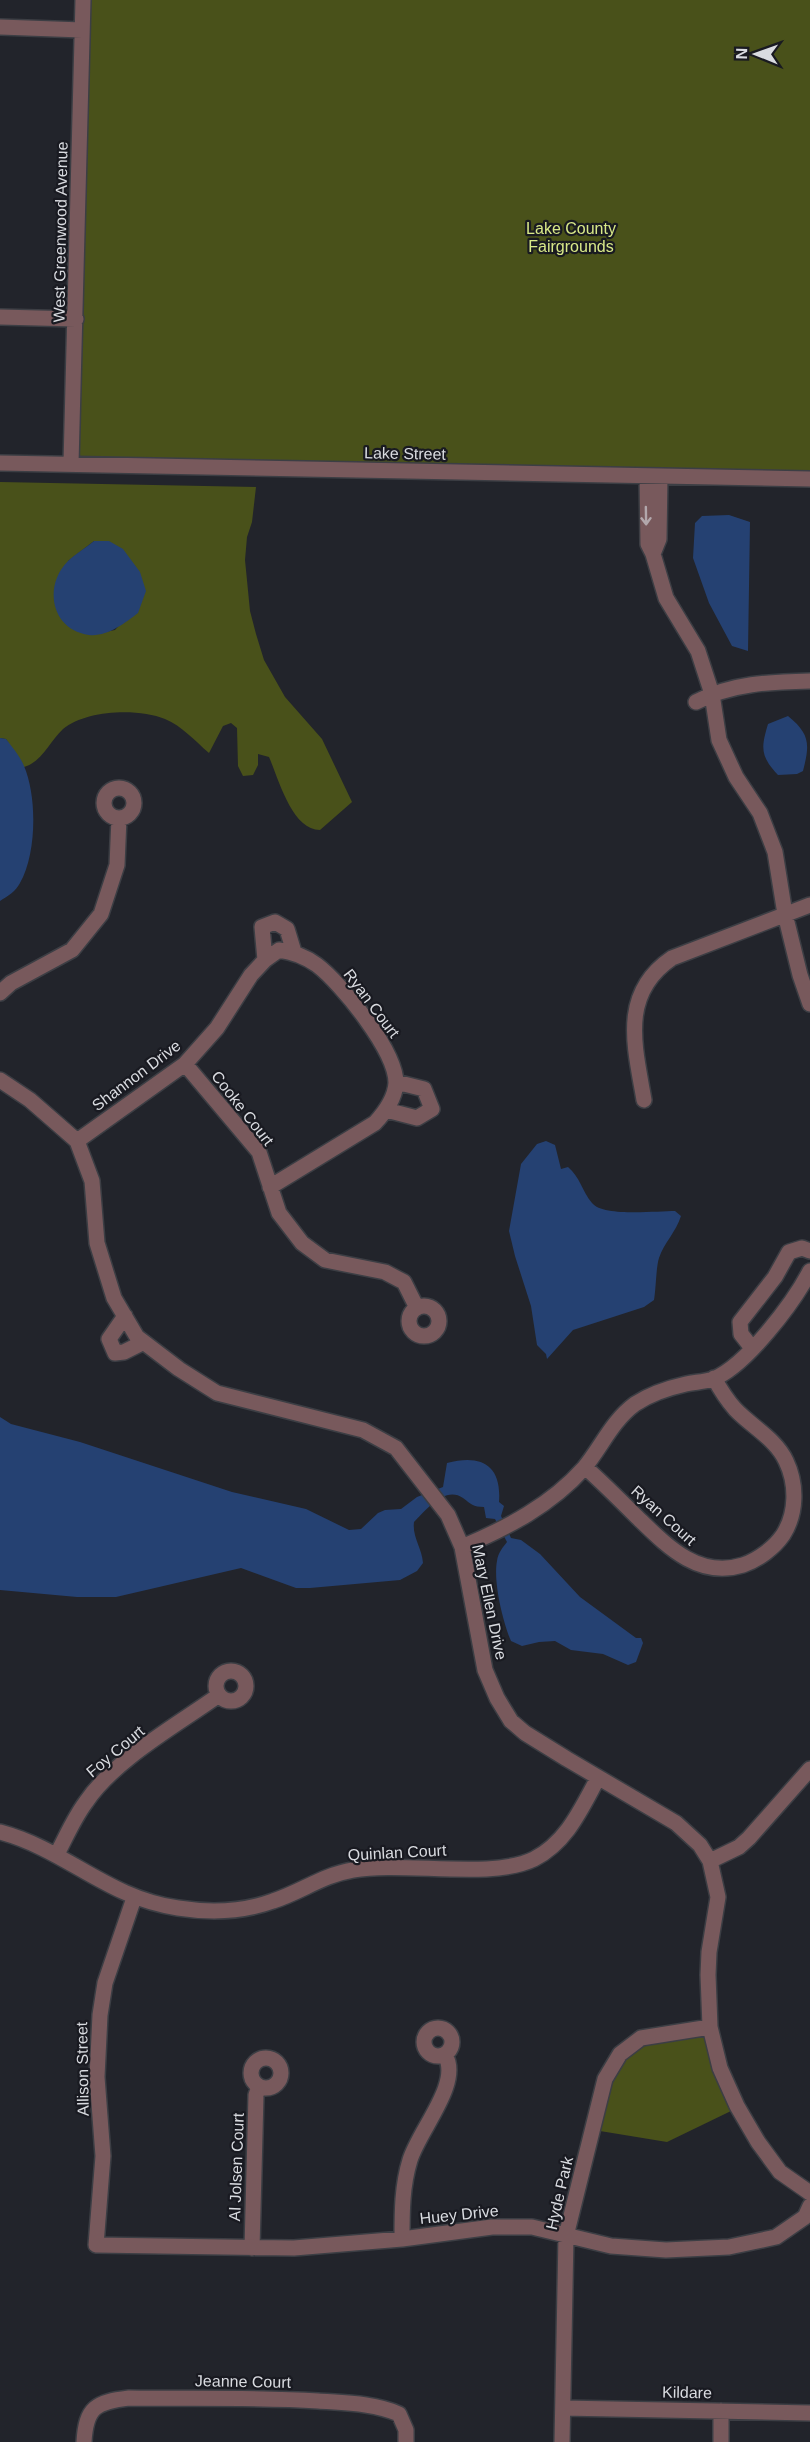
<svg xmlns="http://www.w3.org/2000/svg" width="810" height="2442" font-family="Helvetica,sans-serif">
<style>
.green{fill:#49511a;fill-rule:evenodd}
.water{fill:#254172}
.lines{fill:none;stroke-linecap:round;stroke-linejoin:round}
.minor-casing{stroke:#3c3e44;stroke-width:18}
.minor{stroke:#78595c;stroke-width:15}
.oneway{stroke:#b2a7ab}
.labels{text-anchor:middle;stroke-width:4.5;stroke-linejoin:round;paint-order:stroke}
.park-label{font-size:16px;fill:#d8e888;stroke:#191a21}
.street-label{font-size:16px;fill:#d9dbe0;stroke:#191a21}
</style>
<rect width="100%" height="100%" fill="#22242b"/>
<path class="green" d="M81,0H810V478L72,465Z
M0,482L256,487L252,522L247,537L245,560L250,611L256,634L264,660L285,697L322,739L352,802L320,830C292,830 279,780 269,757L258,754V765L253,775L243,776L238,766L237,728L231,723L223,726L209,753C195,741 182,726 165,719C138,708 86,710 63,729C50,741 42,762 24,767L6,739L0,738ZM94,541L129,619L123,621L115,630L90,635L68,561Z
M698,2036L704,2038L731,2111L667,2142L600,2131C608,2101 611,2055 647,2044C663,2039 681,2039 698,2036Z"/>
<path class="water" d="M729,515L750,522L748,651L732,646L709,603L693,558L695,523L702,516Z
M94,541H109L123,549L140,572L146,591L138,613C125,623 107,637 89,635C51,630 43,586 68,561C75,554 86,548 94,541Z
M788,716C810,734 810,744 803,771L797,774L778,775C760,756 761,748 768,724Z
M0,738L6,739C12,747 20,756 24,766C37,796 37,853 20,883C16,891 8,896 0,901Z
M546,1141L555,1145L561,1169L568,1167C580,1177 582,1191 592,1203C603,1217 656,1211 675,1211L681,1216C676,1232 664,1243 659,1258C656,1267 656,1289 654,1300L644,1307L573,1330L547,1359L546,1354L537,1345L531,1306L515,1256L509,1231L521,1164L537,1144Z
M0,1417L11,1424L80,1442L232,1492L306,1509L349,1530L361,1529L378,1513L385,1510L401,1509L417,1497L443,1487L447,1463C480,1454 502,1464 499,1502L504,1506L501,1516L511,1538L521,1540L540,1554L580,1597L636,1638H641L643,1643L636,1662L628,1665L603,1654L571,1650L555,1641L539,1642L522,1646L511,1641C503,1622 493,1582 497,1561C498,1553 503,1547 507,1542L495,1519L486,1518L484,1507C473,1507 471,1504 463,1498C445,1485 425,1511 414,1522C412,1537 422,1548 423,1563L417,1571L400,1580L310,1588H296L241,1568L116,1597H77L0,1590Z"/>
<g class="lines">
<defs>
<path id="minor" d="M0,27L82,30
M0,317L76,319
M0,463L810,479
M71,464L83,0
M647,476L648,544L653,554L666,598L698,651L712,694L719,740L736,777L760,813L775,852L785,914L800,975L810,1004
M653,554L659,539L660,477
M696,702C732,683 770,682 810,681
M104 803a15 15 0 1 1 30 0a15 15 0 1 1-30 0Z
M265,960L262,927L275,922L287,929L294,952
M0,993L11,983L72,950L101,914L117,865L119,818
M185,1064L259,1152L279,1213L302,1243L325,1260L385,1272L404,1282L417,1308
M0,1080L30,1100L77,1141L92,1181L97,1243L114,1298L137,1337L179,1369L217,1393L363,1430L396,1448L448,1515L462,1547L485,1670L497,1698L511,1721L525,1733L567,1759L676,1823L700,1845L710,1861L718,1897L709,1952L708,1975L710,2027L720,2068L737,2106L758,2142L780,2172L810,2193
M644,1100C635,1047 619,994 672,958L810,905
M386,1110L417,1118L432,1109L424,1089L396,1082
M77,1141L185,1064L217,1028L251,975L265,960L279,950C293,952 306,957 317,965C342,984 396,1051 396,1083C395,1099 385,1112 375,1123L270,1187
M409 1321a15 15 0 1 1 30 0a15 15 0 1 1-30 0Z
M125,1316L109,1339L115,1353L124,1352L144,1342
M752,1348L741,1334L740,1322L775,1277L789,1252L802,1248L810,1251
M585,1467C603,1483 620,1500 637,1517C667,1546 698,1579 743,1565C758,1560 774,1548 783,1535C797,1513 797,1484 786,1461C776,1439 751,1426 735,1409C727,1400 720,1389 714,1378
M462,1547C507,1528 551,1505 584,1468C602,1446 612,1421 635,1404C650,1394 668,1388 686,1384C695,1382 704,1382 713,1379C746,1366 794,1302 810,1271
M216 1686a15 15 0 1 1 30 0a15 15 0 1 1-30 0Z
M0,1832C67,1850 107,1898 178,1908C210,1913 243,1912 273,1901C301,1892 323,1875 353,1870C404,1861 491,1880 534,1859C567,1842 581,1809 598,1778
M57,1854C66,1837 74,1818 86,1802C114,1760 177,1725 219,1695
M710,1861L739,1847L749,1838L810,1769
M134,1898L105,1983L100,2015L97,2077L103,2156L96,2245L294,2248L402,2239L492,2227H532L611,2246L666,2250L729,2247L776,2237L805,2217L810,2206
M424 2042a14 14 0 1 1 28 0a14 14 0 1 1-28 0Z
M251 2073a15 15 0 1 1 30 0a15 15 0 1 1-30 0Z
M402,2239C402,2212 402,2186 410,2160C419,2130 462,2083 445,2055
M252,2248L256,2095L259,2086
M563,2408L810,2413
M84,2442C86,2407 96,2402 129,2398C192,2399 255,2397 318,2401C345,2403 374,2403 399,2414L406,2430V2442
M562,2442L566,2236L605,2079L620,2054L641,2038L710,2027
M721,2442V2411"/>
</defs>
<use href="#minor" class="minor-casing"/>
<use href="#minor" class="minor"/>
</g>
<defs><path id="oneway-shaft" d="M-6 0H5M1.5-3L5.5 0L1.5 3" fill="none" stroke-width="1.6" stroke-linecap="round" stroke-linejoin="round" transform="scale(1.5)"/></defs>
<use class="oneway" href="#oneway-shaft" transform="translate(646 516) rotate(89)"/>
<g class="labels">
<g class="park-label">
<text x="571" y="234">Lake County<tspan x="571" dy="18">Fairgrounds</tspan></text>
</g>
<g class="street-label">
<text transform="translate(60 232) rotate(-89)" y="6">West Greenwood Avenue</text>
<text transform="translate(405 453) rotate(1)" y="6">Lake Street</text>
<text transform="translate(372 1003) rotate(53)" y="6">Ryan Court</text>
<text transform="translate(136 1075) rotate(-37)" y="6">Shannon Drive</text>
<text transform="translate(243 1108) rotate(52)" y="6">Cooke Court</text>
<text transform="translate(664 1515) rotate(42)" y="6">Ryan Court</text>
<text transform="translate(490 1602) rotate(78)" y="6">Mary Ellen Drive</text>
<text transform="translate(115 1751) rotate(-40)" y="6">Foy Court</text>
<text transform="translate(397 1852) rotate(-3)" y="6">Quinlan Court</text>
<text transform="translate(82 2069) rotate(-91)" y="6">Allison Street</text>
<text transform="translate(236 2167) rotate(-88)" y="6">Al Jolsen Court</text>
<text transform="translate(559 2193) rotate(-77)" y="6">Hyde Park</text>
<text transform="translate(459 2214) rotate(-6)" y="6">Huey Drive</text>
<text transform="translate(243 2381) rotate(1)" y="6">Jeanne Court</text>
<text transform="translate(687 2392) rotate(1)" y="6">Kildare</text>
</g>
</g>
<g transform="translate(756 54) rotate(271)" stroke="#191a21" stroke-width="4.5" paint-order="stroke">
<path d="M0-4.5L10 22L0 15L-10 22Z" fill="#d9dbe0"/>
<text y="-9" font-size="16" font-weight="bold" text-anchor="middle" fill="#d9dbe0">N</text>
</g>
</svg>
